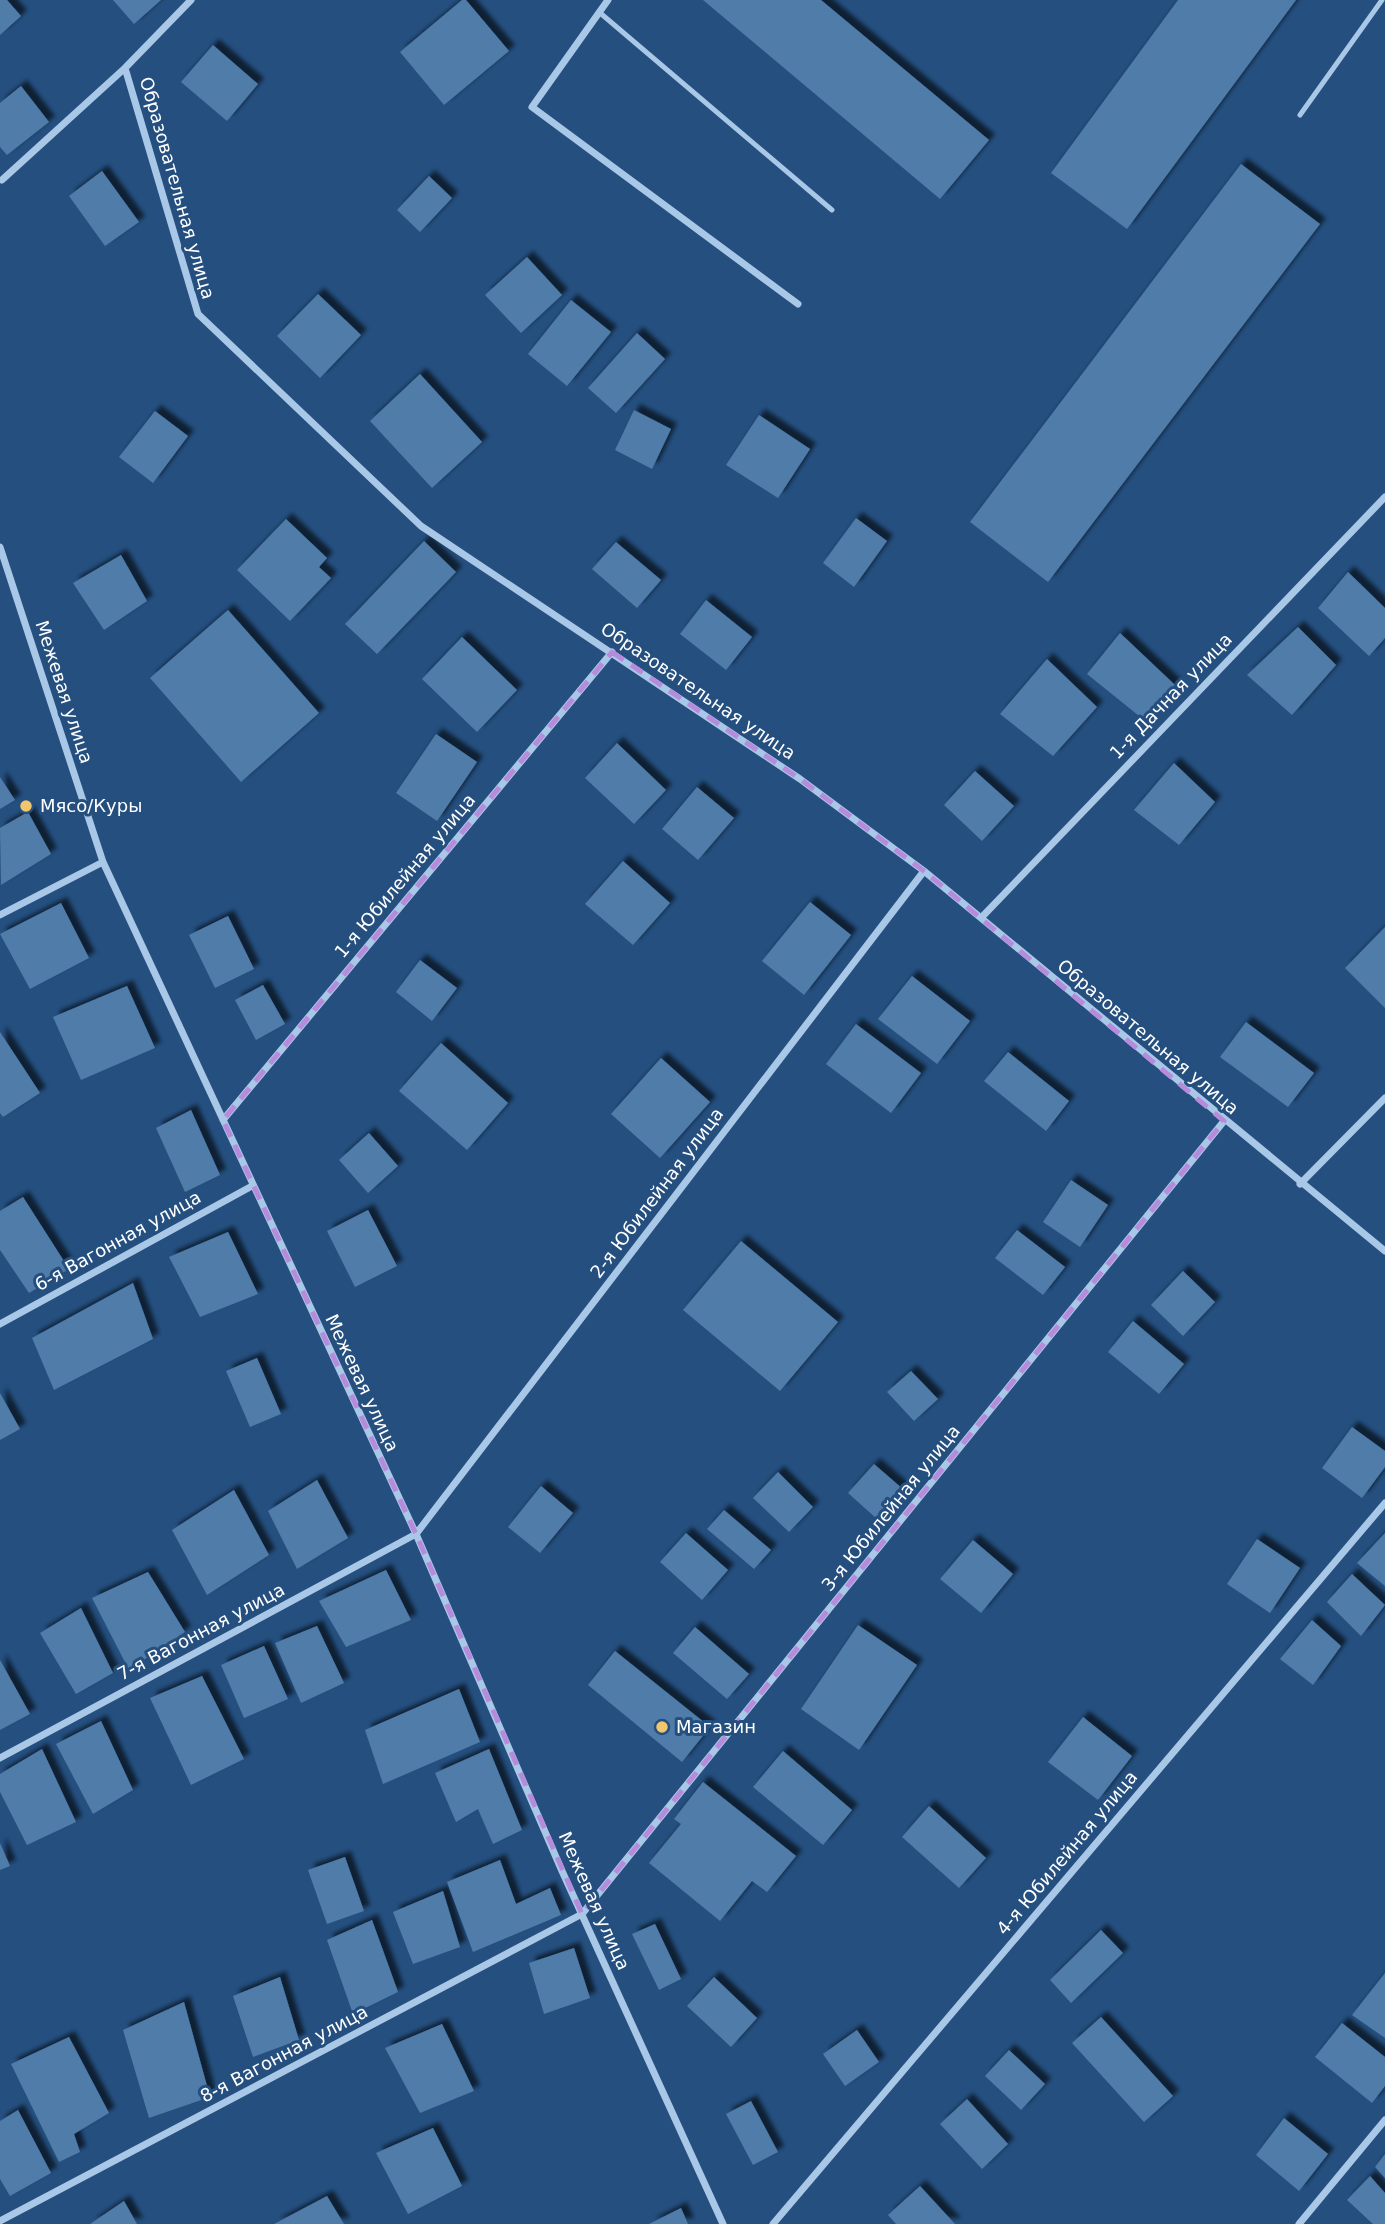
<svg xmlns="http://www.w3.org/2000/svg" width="1385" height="2224" font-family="'DejaVu Sans',sans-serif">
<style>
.building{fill:#507ba9;filter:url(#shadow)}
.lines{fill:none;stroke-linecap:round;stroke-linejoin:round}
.service{stroke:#a9c7e6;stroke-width:5}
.minor{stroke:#a9c7e6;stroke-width:7}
.marked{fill:none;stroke:#b68bdc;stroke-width:5;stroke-dasharray:14 9;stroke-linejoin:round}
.poi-dot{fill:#f1c66c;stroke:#244f7f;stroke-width:2.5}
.labels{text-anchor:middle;stroke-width:6;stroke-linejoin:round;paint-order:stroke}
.street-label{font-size:18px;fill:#fff;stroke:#244f7f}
.poi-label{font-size:18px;fill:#fff;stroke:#244f7f;text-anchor:start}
</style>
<defs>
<filter id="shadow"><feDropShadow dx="6" dy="-6" stdDeviation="2" flood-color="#0009"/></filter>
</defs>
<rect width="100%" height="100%" fill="#244f7f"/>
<path class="building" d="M0,0H7L21,16L0,35Z
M113,0H161L134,24Z
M462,0H466L509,51L444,105L400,52Z
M703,0H821L989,140L940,199Z
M1178,0H1296L1127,229L1051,173Z
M213,45L258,84L227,121L181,82Z
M21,86L49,122L7,155L0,147V103Z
M1241,164L1320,224L1048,582L970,522Z
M102,171L139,222L105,246L69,196Z
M429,176L452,198L420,232L397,210Z
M527,257L562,295L521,333L485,295Z
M318,294L361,335L320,378L277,336Z
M571,300L611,332L567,386L528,354Z
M637,333L665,359L616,413L588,388Z
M420,374L482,442L432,488L370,421Z
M634,410L671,429L652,469L615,450Z
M155,411L188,436L153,483L119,457Z
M759,415L810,449L778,498L726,465Z
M856,518L887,541L854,587L823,563Z
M286,519L327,558L319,567L331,578L290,621L237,570Z
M424,541L456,572L377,654L345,624Z
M616,542L661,580L637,608L592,569Z
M121,555L147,601L104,630L73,583Z
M1348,572L1385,608V638L1369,656L1318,608Z
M706,600L752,637L726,670L680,634Z
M228,610L319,713L241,782L150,678Z
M1298,627L1336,665L1292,715L1247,675Z
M1120,633L1175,685L1144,720L1087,674Z
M462,637L517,690L477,732L422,679Z
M1047,659L1097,707L1053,756L1000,714Z
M436,734L477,762L437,821L396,793Z
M617,743L666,790L634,824L585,778Z
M1174,763L1215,802L1179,845L1134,810Z
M975,771L1014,806L982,841L944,805Z
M0,777L15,800L0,809Z
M697,787L734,818L698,860L662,829Z
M28,812L51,854L1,885L0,828Z
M623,861L670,903L633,945L585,904Z
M810,902L851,935L804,995L762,961Z
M61,903L89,958L30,989L0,934Z
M228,916L254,969L215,988L189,935Z
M1385,927V1008L1345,968Z
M420,960L457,988L432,1021L396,992Z
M912,976L970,1021L937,1064L878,1019Z
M263,985L285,1024L256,1040L235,1000Z
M127,986L155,1048L81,1080L53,1017Z
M1246,1022L1314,1073L1288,1107L1220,1057Z
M856,1024L921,1073L891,1113L826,1064Z
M0,1032L40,1093L3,1117L0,1113Z
M441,1043L508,1103L467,1150L399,1091Z
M1008,1052L1069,1101L1046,1131L984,1081Z
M661,1058L710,1102L660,1158L611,1114Z
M191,1110L220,1175L185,1192L156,1128Z
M369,1133L398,1166L368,1193L339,1160Z
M1071,1180L1108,1205L1080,1247L1043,1222Z
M23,1197L69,1269L29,1293L0,1250V1211Z
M368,1210L397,1266L355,1287L327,1231Z
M1017,1230L1065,1267L1043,1295L995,1258Z
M228,1232L258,1294L200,1317L169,1257Z
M741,1241L838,1322L780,1391L683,1310Z
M1183,1271L1215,1302L1183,1336L1151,1305Z
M133,1283L153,1339L54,1390L32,1338Z
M1133,1321L1184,1364L1159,1394L1108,1352Z
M257,1358L281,1414L250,1427L226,1371Z
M911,1371L938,1399L914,1421L887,1392Z
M0,1393L20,1429L0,1440Z
M1352,1427L1385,1451V1467L1362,1498L1322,1468Z
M874,1464L904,1490L877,1519L848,1493Z
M778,1472L813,1507L789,1532L753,1498Z
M317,1480L348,1538L297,1569L268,1511Z
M541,1486L573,1513L540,1553L508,1527Z
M234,1490L269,1555L207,1595L172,1530Z
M724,1510L771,1550L754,1569L707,1529Z
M686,1533L728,1570L702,1600L660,1562Z
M1385,1533V1586L1357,1563Z
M1257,1539L1300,1568L1270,1613L1227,1584Z
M973,1540L1013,1574L981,1613L940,1579Z
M386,1570L411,1620L346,1647L319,1601Z
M148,1572L185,1632L129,1670L92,1598Z
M1352,1574L1385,1605L1361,1636L1327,1602Z
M81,1608L113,1673L76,1694L40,1633Z
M1312,1620L1341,1646L1313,1685L1280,1659Z
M858,1625L917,1665L859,1750L801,1709Z
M317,1626L344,1683L301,1703L275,1643Z
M695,1627L749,1674L727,1699L673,1653Z
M264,1646L288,1699L244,1718L221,1665Z
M615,1651L710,1727L682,1762L588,1685Z
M0,1660L30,1714L0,1730Z
M202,1676L244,1759L191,1785L150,1698Z
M459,1689L480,1742L383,1784L365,1730Z
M1083,1717L1132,1756L1098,1800L1048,1762Z
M101,1721L133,1790L93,1814L56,1744Z
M42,1749L76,1822L27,1845L0,1792V1774Z
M489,1749L522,1830L493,1844L478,1809L456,1822L435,1773Z
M783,1751L852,1810L823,1845L753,1787Z
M703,1782L796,1856L767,1892L752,1881L720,1921L649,1863L681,1824L674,1819Z
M929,1806L986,1858L959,1888L902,1837Z
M0,1843L10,1866L0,1870Z
M345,1857L364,1911L327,1924L308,1870Z
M500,1860L516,1904L550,1888L561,1915L473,1952L447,1882Z
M443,1891L460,1947L413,1964L393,1912Z
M372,1920L398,1992L353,2014L327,1940Z
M655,1924L681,1979L659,1990L632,1934Z
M1101,1930L1123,1953L1071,2003L1050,1980Z
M574,1948L590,1998L544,2014L529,1963Z
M1385,1973V2038L1352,2015Z
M280,1977L299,2040L253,2057L233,1996Z
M714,1977L757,2018L731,2047L687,2006Z
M184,2002L210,2097L149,2118L123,2030Z
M1101,2017L1173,2096L1144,2122L1072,2043Z
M1342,2023L1385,2057V2086L1372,2103L1315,2057Z
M442,2024L474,2091L420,2113L385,2048Z
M857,2030L879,2062L845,2086L823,2054Z
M69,2037L109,2113L74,2134L80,2152L59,2162L11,2064Z
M1009,2050L1045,2084L1021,2110L985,2076Z
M967,2099L1008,2144L982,2169L940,2124Z
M751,2101L778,2152L753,2165L726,2114Z
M18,2110L51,2173L10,2196L0,2179V2121Z
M1284,2118L1328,2154L1299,2191L1256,2155Z
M433,2128L462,2186L408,2214L376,2153Z
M1385,2154V2178L1375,2167Z
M1370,2176L1385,2193V2224H1373L1347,2200Z
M920,2186L955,2224H896L888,2215Z
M327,2196L344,2224H274Z
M124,2201L137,2224H90Z
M681,2208L688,2224H649Z"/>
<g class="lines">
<path class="service" d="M599,12L832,210
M1300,115L1382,0"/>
<path class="minor" d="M608,0L532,107L798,304
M125,68L198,314L421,526L800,779L924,871L1385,1251
M2,180L125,68L191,0
M0,547L103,862L416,1534L562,1871L723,2224
M0,915L103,862
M981,918L1385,497
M223,1120L612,652
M1300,1184L1385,1098
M0,1324L252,1186
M0,1758L416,1534L924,871
M0,2221L582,1914L1224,1121
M773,2224L1385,1503
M1299,2224L1385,2120"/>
</g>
<path class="marked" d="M612,652L800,779L924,871L1224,1121L582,1914L416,1534L223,1120Z"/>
<g class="poi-dot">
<circle cx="26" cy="806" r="7"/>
<circle cx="662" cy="1727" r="7"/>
</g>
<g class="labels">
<g class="street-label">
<text transform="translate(177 188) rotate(74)" y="6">Образовательная улица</text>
<text transform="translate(698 691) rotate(34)" y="6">Образовательная улица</text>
<text transform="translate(64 692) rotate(72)" y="6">Межевая улица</text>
<text transform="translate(1171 696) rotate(-46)" y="6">1-я Дачная улица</text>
<text transform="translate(405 876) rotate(-50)" y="6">1-я Юбилейная улица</text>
<text transform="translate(1148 1037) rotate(40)" y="6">Образовательная улица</text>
<text transform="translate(657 1193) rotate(-53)" y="6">2-я Юбилейная улица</text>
<text transform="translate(118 1241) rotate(-29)" y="6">6-я Вагонная улица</text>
<text transform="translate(362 1383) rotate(65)" y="6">Межевая улица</text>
<text transform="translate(891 1508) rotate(-51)" y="6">3-я Юбилейная улица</text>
<text transform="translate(201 1632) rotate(-28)" y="6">7-я Вагонная улица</text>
<text transform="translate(1067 1853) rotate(-50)" y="6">4-я Юбилейная улица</text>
<text transform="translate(594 1901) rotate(66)" y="6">Межевая улица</text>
<text transform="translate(284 2054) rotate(-28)" y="6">8-я Вагонная улица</text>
</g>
<g class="poi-label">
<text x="40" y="812">Мясо/Куры</text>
<text x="676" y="1733">Магазин</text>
</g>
</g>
</svg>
